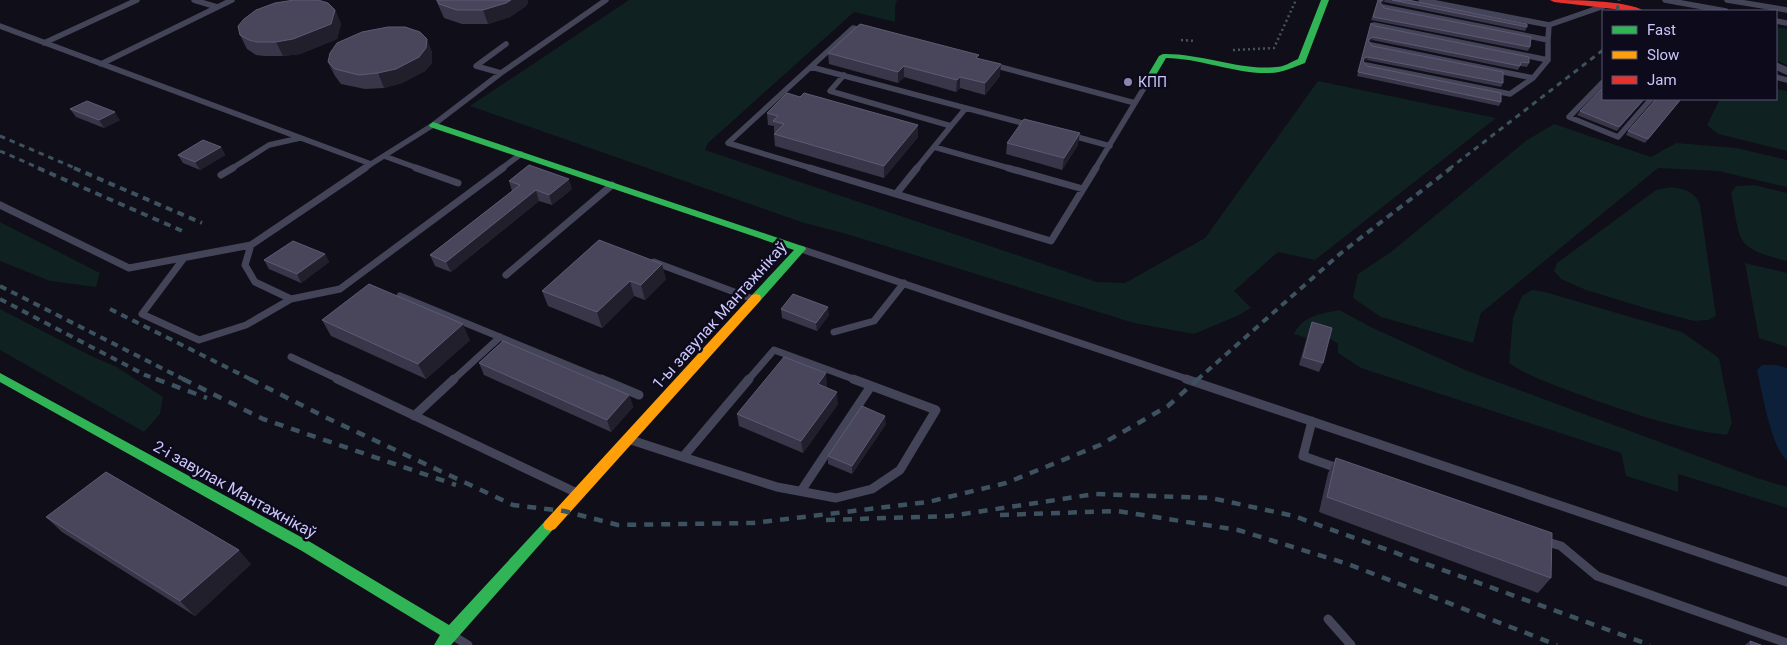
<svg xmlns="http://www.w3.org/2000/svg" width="1787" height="645" font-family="Roboto,sans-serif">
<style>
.green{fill:#0f2121}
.water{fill:#0d203a}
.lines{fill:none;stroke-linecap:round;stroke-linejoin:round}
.path{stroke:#46545f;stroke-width:2.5;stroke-dasharray:2 3;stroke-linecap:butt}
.lane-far2{stroke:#444458;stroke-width:5.5}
.lane-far1{stroke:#444458;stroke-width:7}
.lane{stroke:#444458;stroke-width:9}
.street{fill:#444458;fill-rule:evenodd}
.fast{fill:#30b455;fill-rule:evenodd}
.slow{fill:#ff9f0a;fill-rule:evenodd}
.jam{fill:#e5322d;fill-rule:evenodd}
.rail-far2{stroke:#3d525f;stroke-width:3;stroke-dasharray:5.5 5;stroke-linecap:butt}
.rail-far1{stroke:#3d525f;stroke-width:4;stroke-dasharray:7 5.5;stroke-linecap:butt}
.rail{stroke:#3d525f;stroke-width:4.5;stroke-dasharray:9 8;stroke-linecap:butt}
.wall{fill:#393649}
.shaded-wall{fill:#221f2d}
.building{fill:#49465c;stroke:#5d5a75}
.poi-dot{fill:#8a86ad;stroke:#0d0b1b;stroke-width:2}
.labels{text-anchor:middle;stroke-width:5;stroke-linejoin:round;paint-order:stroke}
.far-poi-label{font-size:14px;fill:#cbc7fd;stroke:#0d0b1b;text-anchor:start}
.street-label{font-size:16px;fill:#cbc7fd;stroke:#0d0b1b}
</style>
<rect width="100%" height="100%" fill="#100e18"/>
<path class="green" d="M629,0H897L895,7V22L854,12L708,143L705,150L1097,282L1125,283L1205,238L1318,81L1496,118L1315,260L1278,252L1234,291L1251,308L1237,316L1194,334L1134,323L850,235L801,222L470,106Z
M1776,27L1787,29V65L1776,60Z
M1776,89L1787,91V151L1718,134L1707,125L1720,99H1776Z
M1554,124L1651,157L1676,143L1737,148L1787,160V187L1718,171L1658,168L1481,313L1473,343L1381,317L1353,298L1358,274L1391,252L1527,140Z
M1754,185L1787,193V261C1734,248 1741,243 1731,193L1736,186Z
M1671,187C1684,189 1695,191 1700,205L1716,316L1708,320L1694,321L1652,310L1586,290L1561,279L1554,271L1557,263L1656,190Z
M0,222L100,273L96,287L50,281L0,261Z
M1745,263L1787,273V347L1759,338Z
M1532,290L1545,292L1682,332L1719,358L1732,423L1727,435C1675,429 1624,411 1575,393C1552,384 1529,377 1509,363L1513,318L1522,296Z
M0,309L93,357L115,366L163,397L160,414L144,432L0,350Z
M1339,310L1373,328L1465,370L1757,478L1787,487V508L1678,474V492L1626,476L1621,453L1361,368L1338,353V344L1328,337L1307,338L1294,334C1303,315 1321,314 1339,310Z"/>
<path class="water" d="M1762,365H1776L1787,368V461C1770,444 1763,395 1757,370Z"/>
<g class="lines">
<path class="path" d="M1181,40L1195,41
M1233,50L1274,48L1296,0"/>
<path class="lane-far2" d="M194,0L217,7
M1665,0L1726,11
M1727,0L1787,10
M1383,7L1548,40L1549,25L1421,0
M1776,21L1787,23
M1374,25L1548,60V40
M1549,25L1604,6
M0,26L371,164L433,125L501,73L606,0
M44,43L137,0
M1371,45L1533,78L1548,60
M101,64L232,0
M993,65L1135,103
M1366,65L1510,94L1533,78
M811,67L1030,125
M501,73L476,66L506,44
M844,75L830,91L951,126L966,108
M1776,77L1787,80
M1603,82L1569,117L1618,137L1651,99
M1070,135L1110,146
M934,147L1012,169
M384,156L420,169
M231,169L269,145L300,138
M364,169L371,164
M501,169L521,154
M814,169L728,143L853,28L863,31
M916,169L951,126
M1095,169L1147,83"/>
<path class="lane-far1" d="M416,168L458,183
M810,168L1051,241L1096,168
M1008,168L1083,189
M221,175L233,168
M896,194L917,168
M0,205L129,268L251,245L365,168
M251,245L245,265L255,282L291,299L340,289L503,168
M801,249L1190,380
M184,258L142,314L199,340L246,325L291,299
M654,262L753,299
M506,275L612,185
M400,296L604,380
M834,332L874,321L904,283
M291,357L340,380
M453,380L500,337
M748,380L774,350L856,380"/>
<path class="lane" d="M337,379L575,492
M601,379L639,395
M1186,379L1787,582
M414,416L454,379
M1312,421L1303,456L1340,469
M631,440L683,457
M683,457L777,487L836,498L872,489L900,470L936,410L853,379
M683,457L749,379
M801,491L871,386
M1544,541L1561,546L1597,576L1787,643
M1328,619L1351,645
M455,637L468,645"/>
<path class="street" d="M1776,62L1787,67V75L1776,70Z"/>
<path class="fast" d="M1321,0H1329L1305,63C1296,66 1288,70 1279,72C1245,78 1202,58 1166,58L1150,85H1144L1143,83L1159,56L1163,54C1201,53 1241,71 1276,67C1284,67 1291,62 1298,59Z
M433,122L805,247L806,249L760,301H752L751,298L752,295L794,250L430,127L429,125Z
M0,373L312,543L449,625L545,521L550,519L555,521L557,525L451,645H434L440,635L302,551L0,382Z"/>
<path class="slow" d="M756,294L760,295L761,298L760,301L555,529L550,531L545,529L543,525L545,521L752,295Z"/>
<path class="jam" d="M1550,0C1572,0 1627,0 1644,11H1631L1554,2Z"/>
<path class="rail-far2" d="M1617,11L1619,0
M0,136L77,169
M0,151L41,169
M1449,169L1603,50"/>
<path class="rail-far1" d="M38,168L187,233
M74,168L202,223
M0,286L185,380
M0,299L145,375L159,380
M110,309L252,380
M1197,380L1341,253L1451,168"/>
<path class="rail" d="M156,379L207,398
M183,379L263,419L456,485
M250,379L327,418L513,505L564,511L618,525L753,523L928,502L1006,483L1100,445L1168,406L1198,379
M1000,515L1117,511L1238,530L1348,564L1557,645
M826,520L950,516L1095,494L1211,498L1294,516L1650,645"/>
</g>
<path class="wall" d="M436,0H528V2L526,6L510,17L488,24H462L444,18Z
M1378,0H1408L1527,27L1525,31L1384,2L1381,4L1384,8L1530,47L1528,51L1371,20Z
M335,10L341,24L337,39L300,54L283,56H264L256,55L247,49L240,35Z
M1375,26L1529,63L1527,67L1520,66L1518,70L1372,40L1369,42L1372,46L1503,83L1501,87L1367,60L1363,61L1367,66L1501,102L1499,106L1357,76L1370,27Z
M427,39L432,53V63L425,71L402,83L384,88L365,89L341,84L335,76L328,62Z
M828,53L979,59L1000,76L985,95L960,88L956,92L904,77L898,83L829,64Z
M800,97L918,125V137L884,178L775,146L774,134L775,132H774V126L768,125L767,113Z
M1603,99H1645L1617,131L1577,115L1580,111Z
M1655,99H1681L1645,143L1626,135L1628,131L1655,100Z
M70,109L120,120L104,128L76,117Z
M1007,143L1078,145L1062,170L1006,154Z
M221,147L225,155L200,170L183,163L178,155Z
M509,181L572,189L552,205L539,201L451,272L435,266L430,255L512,191Z
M599,240L666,279L645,300L634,296L602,328L548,306L542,291Z
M325,254L329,262L301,283L269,269L264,260Z
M781,309L829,315L817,331L782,318Z
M322,320L470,340L426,379L331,336Z
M1312,322L1323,363L1319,372L1299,365L1309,330Z
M479,363L629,395L633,407L611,432L484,375Z
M827,385L826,387L838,404L803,453L739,426L737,414Z
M886,424L852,474L828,464V456Z
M1336,458L1551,578L1538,593L1319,512L1328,473Z
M46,517L251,564L195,616L62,532Z
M1750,641L1761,645H1745Z"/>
<path class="shaded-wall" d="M511,0H528V2L526,6L510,17L488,24L483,10Z
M1383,0H1385L1384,2L1379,6L1380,2Z
M335,10L341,24L337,39L300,54L283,56L276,42Z
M1373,37L1372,40L1367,44L1368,40Z
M427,39L432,53V63L425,71L402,83L384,88L378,73Z
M1368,57L1367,60L1363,62L1364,58Z
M1001,64L1000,76L985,95V83Z
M904,66V77L898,83V72Z
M960,77V88L956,92L957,80Z
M1644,99H1645L1617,131L1619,127Z
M115,112L120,120L104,128L99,120Z
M918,125V137L884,178V166Z
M1080,133L1078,145L1062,170L1064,158Z
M221,147L225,155L200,170L195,162Z
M569,179L572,189L552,205L549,195Z
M536,190L539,201L451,272L446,262Z
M325,254L329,262L301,283L297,274Z
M662,264L666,279L645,300L641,285Z
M630,281L634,296L602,328L597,312Z
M828,307L829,315L817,331L816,323Z
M463,324L470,340L426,379L418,364Z
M826,373L827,385L819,396L818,384Z
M837,392L838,404L803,453L801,441Z
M629,395L633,407L611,432L607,420Z
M885,416L886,424L852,474V466Z
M239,550L251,564L195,616L180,601Z"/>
<path class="building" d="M294,0H318L328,3L335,10L331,24L293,39L276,42H257L249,40L240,35L238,26L244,19L256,10L275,3Z
M437,0H511L506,3L483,10H457L439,4Z
M1378,0H1383L1380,2L1384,8L1531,37L1530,47L1373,17Z
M1392,0H1408L1527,24V27Z
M1371,23L1375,26L1529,57V63L1521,62L1520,66L1373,37L1368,40L1372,46L1503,72V83L1368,57L1364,58L1363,61L1367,66L1501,93V102L1358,72Z
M860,24L979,55L976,58L1001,64L985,83L960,77L957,80L904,66L898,72L828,53Z
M388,27H405L420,32L427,39L426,48L419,57L396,69L378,73L359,75L335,69L328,62L330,53L337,43L362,32Z
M1603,87V99H1644L1619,127L1580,111Z
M787,93L800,97L804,93L918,125L884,166L774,134L784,124L773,121L778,116L767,113Z
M1656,99H1681L1648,139L1628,131Z
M87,101L115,112L99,120L70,109Z
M1024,119L1080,133L1064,158L1007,143Z
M203,140L221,147L195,162L178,155Z
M529,165L569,179L549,195L536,190L446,262L430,255L520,185L509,181Z
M599,240L662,264L641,285L630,281L597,312L542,291Z
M293,241L325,254L297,274L264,260Z
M369,284L463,324L418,364L322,320Z
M793,294L828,307L816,323L781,309Z
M1312,322L1332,328L1323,363L1303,357Z
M503,341L629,395L607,420L479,363Z
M784,357L826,373L818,384L837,392L801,441L737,414Z
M862,406L885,416L852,466L828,456Z
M1336,458L1552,533L1551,578L1327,497Z
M106,472L239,550L180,601L46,517Z
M1750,641L1761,645H1751Z"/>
<circle class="poi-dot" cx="1128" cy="82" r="5"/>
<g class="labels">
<g class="far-poi-label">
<text x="1138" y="87">КПП</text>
</g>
<g class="street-label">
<text transform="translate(719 315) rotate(-48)" y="6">1-ы завулак Мантажнікаў</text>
<text transform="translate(235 489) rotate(29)" y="6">2-і завулак Мантажнікаў</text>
</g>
</g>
<rect x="1602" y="10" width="175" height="90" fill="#0d0b1b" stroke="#595675"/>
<rect x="1612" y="26" width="25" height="8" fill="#30b455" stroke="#595675"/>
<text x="1647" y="35" font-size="15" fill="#cbc7fd">Fast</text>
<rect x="1612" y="51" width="25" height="8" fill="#ff9f0a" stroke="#595675"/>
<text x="1647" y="60" font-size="15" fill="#cbc7fd">Slow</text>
<rect x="1612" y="76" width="25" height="8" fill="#e5322d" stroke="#595675"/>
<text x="1647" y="85" font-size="15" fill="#cbc7fd">Jam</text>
</svg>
